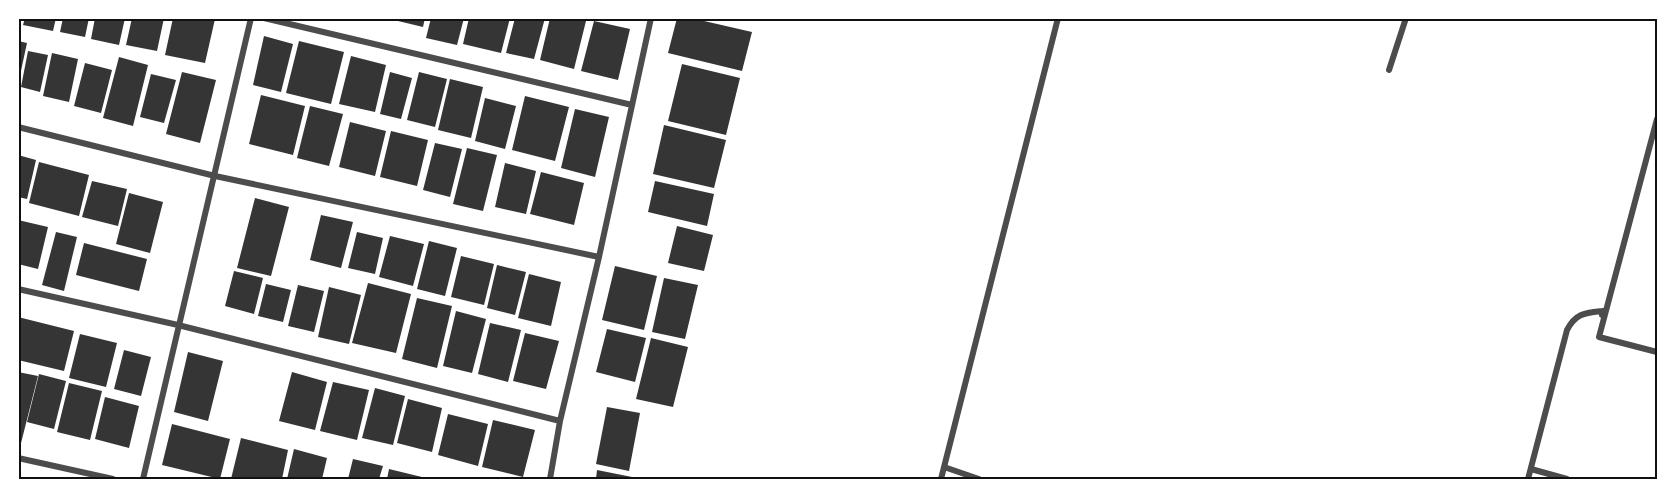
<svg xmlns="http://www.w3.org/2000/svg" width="1675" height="497" font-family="'Public Sans',sans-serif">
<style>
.building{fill:#353535}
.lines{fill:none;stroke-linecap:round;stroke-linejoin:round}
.minor{stroke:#4c4c4c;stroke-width:6}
.neatline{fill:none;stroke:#111;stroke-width:2}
</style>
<rect width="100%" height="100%" fill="#fff"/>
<path class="building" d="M25,18H56L53,31L23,25Z
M63,18H89L85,37L60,32Z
M95,18H125L119,45L91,39Z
M132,18H164L157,51L126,45Z
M173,18L215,19L205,63L165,55Z
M399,18H425L423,27L398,21Z
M431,18H464L457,45L426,38Z
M469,18H510L501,53L463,44Z
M515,18H545L534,59L506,53Z
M550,18H575L586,21L574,69L540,60Z
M677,18H691L752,32L742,71L668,53Z
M594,21L630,29L618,80L581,71Z
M264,36L293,44L281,92L253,85Z
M18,41L27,43L19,80H18Z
M299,41L344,52L331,104L286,93Z
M28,51L48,55L40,92L21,87Z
M52,53L78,59L69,102L43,96Z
M351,56L386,65L375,112L339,104Z
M119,57L148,65L133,126L103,118Z
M85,63L112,70L101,113L74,106Z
M682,64L740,78L726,135L668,121Z
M182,72L216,80L200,143L166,134Z
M390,72L412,78L401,119L380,114Z
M419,72L447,79L435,127L407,120Z
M151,74L176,80L164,123L140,117Z
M450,79L483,87L471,138L438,130Z
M261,95L305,106L293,155L249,144Z
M525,96L569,107L555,161L512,150Z
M485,98L516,106L505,149L475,141Z
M310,106L343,114L329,166L297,158Z
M575,109L609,117L595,177L561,168Z
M350,122L386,131L375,176L339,167Z
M664,125L726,140L714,188L653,174Z
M391,131L428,140L417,186L380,177Z
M435,143L462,149L450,197L423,190Z
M467,148L497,155L483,211L453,204Z
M18,155L36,160L27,199L18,197Z
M39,162L89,175L79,216L29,203Z
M505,163L536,171L526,214L495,207Z
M541,172L584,183L574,225L530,214Z
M92,181L127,189L118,226L82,217Z
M655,181L714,194L707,226L648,212Z
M129,193L163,202L150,253L116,244Z
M255,198L289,207L271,276L237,268Z
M321,215L353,222L341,268L310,260Z
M18,220L48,227L38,269L18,264Z
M677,226L713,235L704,271L668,263Z
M56,232L77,237L64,291L42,285Z
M357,232L383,238L375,274L348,268Z
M390,236L424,244L413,286L379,277Z
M429,241L457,248L445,296L417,289Z
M84,243L147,259L139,291L76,275Z
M461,256L494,264L484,305L451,297Z
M497,265L526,272L515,315L487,308Z
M615,266L657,276L644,330L602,320Z
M234,271L263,278L254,314L225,306Z
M529,274L561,282L551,326L518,318Z
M664,278L698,285L685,339L652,332Z
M368,283L411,294L396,353L352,343Z
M266,284L291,290L283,322L258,316Z
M298,285L324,291L314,332L288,326Z
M329,287L361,295L349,344L318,337Z
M417,298L452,306L437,368L402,359Z
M456,311L486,319L472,373L443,366Z
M18,317L74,331L64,371L18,360Z
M490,323L521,330L508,382L478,374Z
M607,329L646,338L635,382L596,372Z
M525,333L559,341L546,389L513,381Z
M80,334L117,343L106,387L69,378Z
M651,338L688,347L673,407L636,399Z
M124,350L151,357L141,396L114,389Z
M188,352L223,361L208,421L174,412Z
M18,372L38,376L19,451H18Z
M292,372L327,382L315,430L279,421Z
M39,374L66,381L54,429L27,422Z
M333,382L369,390L357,440L320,431Z
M69,383L102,391L90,440L57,432Z
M375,388L405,396L393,445L362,438Z
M105,397L139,406L129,448L95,439Z
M408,399L442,408L432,452L397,443Z
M607,407L640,413L629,471L596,464Z
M448,414L488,424L478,466L438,455Z
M493,420L535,430L523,477L482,467Z
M172,424L230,439L220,479L162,465Z
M241,438L288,450L282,479H231Z
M294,449L327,458L322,479H287Z
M353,459L383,466L379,479H348Z
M389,469L426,478V479H387Z
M597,470L632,477L631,479H596Z"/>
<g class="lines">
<path class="minor" d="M264,18L632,105
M1389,70L1406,18
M18,127L215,176L599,257
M18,289L178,325L560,421
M1599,337L1657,119
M1599,337L1657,352
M18,458L113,479
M944,467L979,479
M1531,469L1567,479
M143,479L251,18
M550,479L560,421L599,257L651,18
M941,479L1058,18
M1528,479L1567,330C1576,313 1585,313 1603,311L1602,315"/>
</g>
<rect width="1675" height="497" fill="none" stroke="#ffffff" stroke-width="39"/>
<rect x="20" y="20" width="1636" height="458" class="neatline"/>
</svg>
